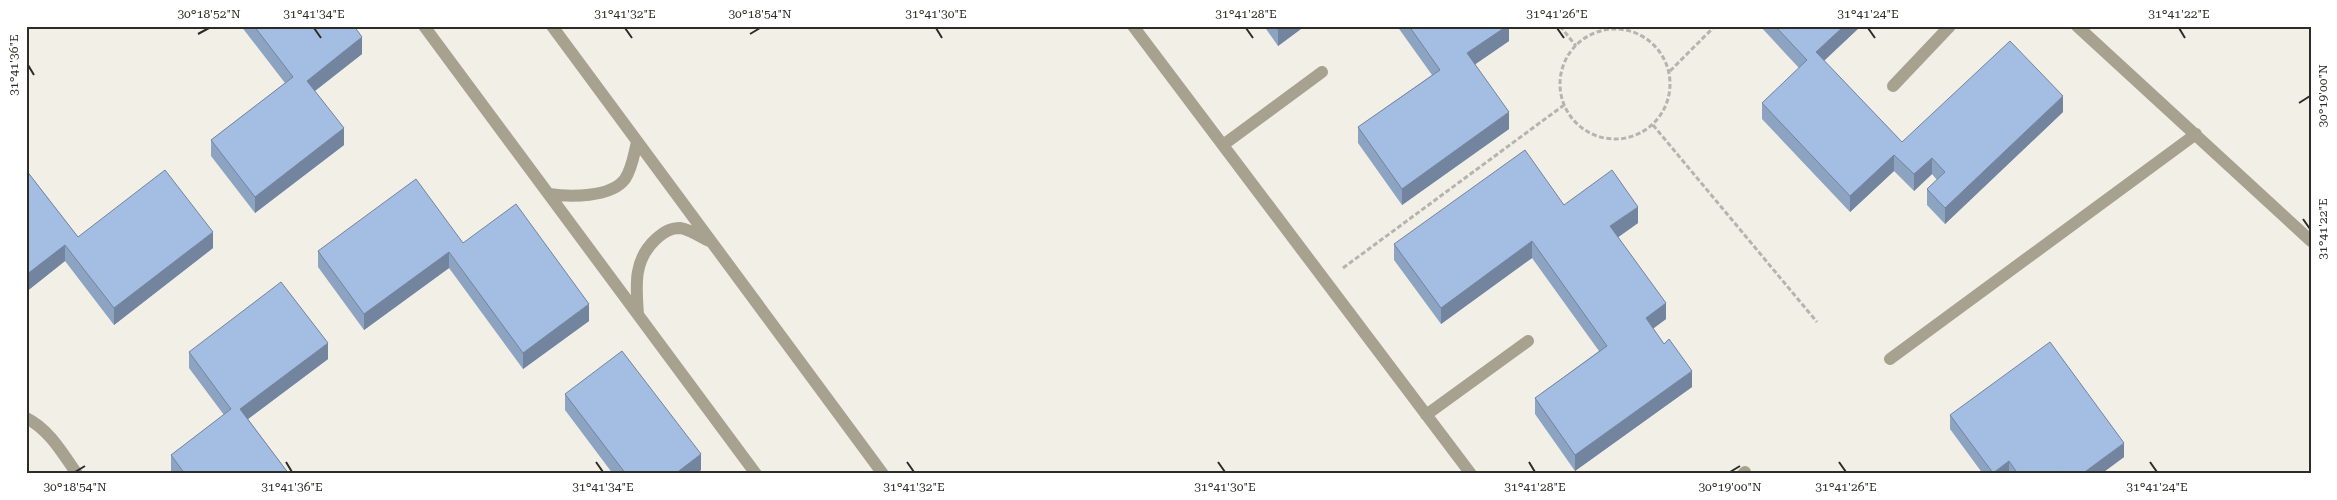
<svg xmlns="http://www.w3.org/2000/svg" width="2337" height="500" font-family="'Roboto Serif',serif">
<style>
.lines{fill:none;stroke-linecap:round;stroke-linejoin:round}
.path{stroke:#b6b4ad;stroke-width:3;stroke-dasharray:5 2.5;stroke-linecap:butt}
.minor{stroke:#a7a28f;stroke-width:12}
.wall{fill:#8da3c2}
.shaded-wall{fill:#73849e}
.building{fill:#a4bde2;stroke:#73849e}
.ticks{fill:none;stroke:#2c2b27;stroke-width:2}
.neatline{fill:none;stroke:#2c2b27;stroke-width:2}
.ticks-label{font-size:12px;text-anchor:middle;fill:#2c2b27}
</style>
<rect width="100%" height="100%" fill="#f2efe7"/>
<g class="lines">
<path class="path" d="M1560,26L1576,46
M1560 84a55 55 0 1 1 110 0a55 55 0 1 1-110 0Z
M1670,71L1715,26
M1653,125L1817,322
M1343,268L1564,105"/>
<path class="minor" d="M424,26L756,474
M552,26L883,474
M1133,26L1471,474
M2077,26L2311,241
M1893,86L1950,26
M1223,145L1322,72
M549,194C569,197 611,198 625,179C632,169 634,154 637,142
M638,314C636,286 633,260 656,239C664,232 670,228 680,228C689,229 701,237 709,241
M1890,359L2196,134
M1426,415L1528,341
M26,418C49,429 63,454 77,474
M1743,474L1745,472"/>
</g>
<path class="wall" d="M241,26H354L362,54L315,91L344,145L255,213L211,156V140L285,83Z
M1264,26H1305L1278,46Z
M1397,26H1509V41L1475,64L1509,129L1402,205L1358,143V127L1432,75Z
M1760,26H1861L1824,61L1902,142L2063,112L1945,224L1927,205V189L1937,180L1932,174L1914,191L1894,171L1850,212L1762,119V103L1799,68Z
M26,170L78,237L213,248L114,325L65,261L26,292Z
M1638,223L1618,237L1666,319L1653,328L1692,387L1575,471L1535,414V398L1599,351L1532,258L1441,324L1394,260V244Z
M463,243L589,321L523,369L449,268L364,330L318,267V251Z
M189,352L328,359L248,419L289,474H173L171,471V455L224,415L189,368Z
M565,394L701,470L696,474H613L565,410Z
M1950,415L2124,457L2101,474H1983L1950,429Z"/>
<path class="shaded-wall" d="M1283,26H1305L1278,46V30Z
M1507,26H1509V41L1467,70V53Z
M1844,26H1861L1816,68V52Z
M362,37V54L307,97V81Z
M2063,96V112L1945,224V208Z
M1509,112V129L1402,205V189Z
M344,128V145L255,213V197Z
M1894,155V171L1850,212V196Z
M1932,158V174L1914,191V174Z
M1638,207V223L1610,243V226Z
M213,232V248L114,325V308Z
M1532,241V258L1441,324V308Z
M65,245V261L26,292V275Z
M449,252V268L364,330V314Z
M1666,303V319L1646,334V318Z
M589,304V321L523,369V353Z
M328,343V359L240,425V409Z
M1692,371V387L1575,471V455Z
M2124,443V457L2101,474H2082Z
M701,454V470L696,474H675Z
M2009,461V474H1993Z"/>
<path class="building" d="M254,26H354L362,37L307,81L344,128L255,197L211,140L293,77Z
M1276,26H1283L1278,30Z
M1409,26H1507L1467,53L1509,112L1402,189L1358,127L1440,70Z
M1775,26H1844L1816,52L1902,142L2010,41L2063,96L1945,208L1927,189L1945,172L1932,158L1914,174L1894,155L1850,196L1762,103L1807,60Z
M1525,150L1564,205L1612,170L1638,207L1610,226L1666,303L1646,318L1664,344L1669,339L1692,371L1575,455L1535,398L1607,346L1532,241L1441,308L1394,244Z
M26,170L78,237L165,170L213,232L114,308L65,245L26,275Z
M416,179L463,243L516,204L589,304L523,353L449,252L364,314L318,251Z
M281,282L328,343L240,409L289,474H185L171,455L231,409L189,352Z
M2050,342L2124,443L2082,474H2060L2058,471L2054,474H2018L2009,461L1993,473L1950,415Z
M622,351L701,454L675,474H626L565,394Z"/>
<path class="ticks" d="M314,28L321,38M625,28L632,38M936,28L942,38M1246,28L1253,38M1557,28L1564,38M1868,28L1875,38M2179,28L2185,38M198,34L209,28M750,34L760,28M28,65L34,75M2299,103L2310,96M2303,219L2310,229M286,462L292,472M596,462L603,472M907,462L914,472M1218,462L1225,472M1529,462L1535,472M1839,462L1846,472M2150,462L2157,472M75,472L85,466M1730,472L1740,466"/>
<rect width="2337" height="500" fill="none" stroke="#ffffff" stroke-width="55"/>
<rect x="28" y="28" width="2282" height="444" class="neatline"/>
<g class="ticks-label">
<text x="209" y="18">30°18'52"N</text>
<text x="314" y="18">31°41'34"E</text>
<text x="625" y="18">31°41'32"E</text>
<text x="760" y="18">30°18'54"N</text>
<text x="936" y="18">31°41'30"E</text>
<text x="1246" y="18">31°41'28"E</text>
<text x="1557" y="18">31°41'26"E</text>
<text x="1868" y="18">31°41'24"E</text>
<text x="2179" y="18">31°41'22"E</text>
<text transform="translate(14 65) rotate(-90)" y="4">31°41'36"E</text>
<text transform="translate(2323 96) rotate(-90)" y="4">30°19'00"N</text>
<text transform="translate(2323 229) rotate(-90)" y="4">31°41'22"E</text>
<text x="75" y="491">30°18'54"N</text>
<text x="292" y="491">31°41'36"E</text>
<text x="603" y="491">31°41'34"E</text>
<text x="914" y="491">31°41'32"E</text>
<text x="1225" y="491">31°41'30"E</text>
<text x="1535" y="491">31°41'28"E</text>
<text x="1730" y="491">30°19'00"N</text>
<text x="1846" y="491">31°41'26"E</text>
<text x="2157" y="491">31°41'24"E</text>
</g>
</svg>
